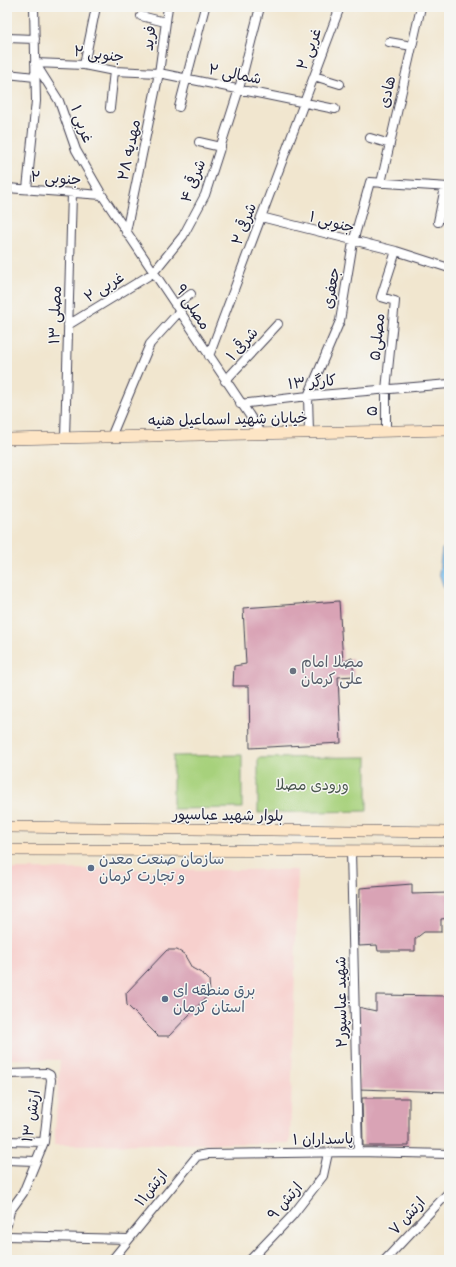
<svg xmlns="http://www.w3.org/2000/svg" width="456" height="1267" font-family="Sriracha,'Playpen Sans Arabic',sans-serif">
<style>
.built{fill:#f7d0cd}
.green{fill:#a7d17c;stroke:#647a5c}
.water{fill:#76beee;stroke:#4c7094}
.building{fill:#d9a3b5}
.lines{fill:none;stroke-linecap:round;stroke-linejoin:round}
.street-casing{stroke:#413f51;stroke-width:10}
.secondary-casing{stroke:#413f51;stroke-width:12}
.street{stroke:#fff;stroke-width:8}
.secondary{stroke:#fde5c5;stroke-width:11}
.worship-dot{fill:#6b7280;stroke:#f6f6f2;stroke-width:1.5}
.service-dot{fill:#5c6f8a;stroke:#f6f6f2;stroke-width:1.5}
.labels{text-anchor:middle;stroke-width:3;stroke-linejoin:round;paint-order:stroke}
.street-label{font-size:15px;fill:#22223b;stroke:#f6f6f2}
.worship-label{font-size:15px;fill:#5b616d;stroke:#f6f6f2;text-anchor:start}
.park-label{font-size:15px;fill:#4a574e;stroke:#f6f6f2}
.service-label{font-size:15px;fill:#4e5e75;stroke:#f6f6f2;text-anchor:start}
</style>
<rect width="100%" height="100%" fill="#f6f6f2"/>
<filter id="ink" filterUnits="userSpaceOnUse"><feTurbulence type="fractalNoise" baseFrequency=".025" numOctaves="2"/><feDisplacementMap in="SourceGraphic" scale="8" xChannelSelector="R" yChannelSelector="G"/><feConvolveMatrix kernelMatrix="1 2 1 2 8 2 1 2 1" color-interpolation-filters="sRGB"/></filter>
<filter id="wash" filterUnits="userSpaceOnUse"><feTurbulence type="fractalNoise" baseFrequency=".012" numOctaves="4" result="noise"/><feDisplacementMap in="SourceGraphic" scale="16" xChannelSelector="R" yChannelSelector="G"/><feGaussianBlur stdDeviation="0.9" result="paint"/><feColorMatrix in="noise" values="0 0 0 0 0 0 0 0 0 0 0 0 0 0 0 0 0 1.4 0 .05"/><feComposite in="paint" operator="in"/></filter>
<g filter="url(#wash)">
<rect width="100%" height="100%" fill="#f1e6cf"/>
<path class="built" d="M13,869L298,870L290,1143L54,1145L60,1060L7,1059V875Z"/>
<path class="green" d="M242,755V808L173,809V756Z
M367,757V811L258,813V758Z"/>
<path class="water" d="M449,545V589L444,588L439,573L442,549Z"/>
<g id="blocks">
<path class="building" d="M339,601L343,662L352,658L354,676L338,677L341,743L250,748L249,686H233L234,666L246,664L243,608Z
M412,884V894L449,893V918L441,919V932H424L415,939V951H378L377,945L359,946L360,888Z
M167,950H177L184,954L192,968L203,974L209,980L210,993L169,1036H158L127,1005L126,993Z
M376,995L449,996V1092L359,1089L358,1007L376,1011Z
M362,1098H409V1146H363Z"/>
</g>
</g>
<g filter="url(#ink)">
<use href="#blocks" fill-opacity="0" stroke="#413f51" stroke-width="1"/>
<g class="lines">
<defs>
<path id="street" d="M141,16L165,22
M7,38L35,39
M389,42L412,46
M35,63L59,101L76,150L102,195L262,434
M35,63L84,65L114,71L159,73L335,109
M84,65L96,7
M7,74L35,77
M314,76L340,84
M179,107L205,7
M110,108L114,71
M370,138L390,144
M199,142L221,147
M381,183L421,7
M7,188L102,195
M27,189L36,101L34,7
M261,217L396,251L449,268
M438,222L445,187
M126,232L159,73L168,7
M175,305L191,294
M68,325L153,273L183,236L205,195L239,89L260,7
M209,356L340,7
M225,381L278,324
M240,404L308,396L449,384
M386,431V390L395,301L381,297L396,251
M309,433L308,396L340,321L353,242L370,182L449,187
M111,437L150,344L179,312
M65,438L72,193
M351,851L358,1152
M7,1074L46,1073L50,1075L51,1080L44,1142L23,1193L10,1211L7,1225
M7,1141L44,1142
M7,1160L35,1161
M7,1236L128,1239
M112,1260L197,1156L208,1154L358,1152L449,1154
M250,1260L292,1216L323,1176L328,1153
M385,1260L449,1192"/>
<path id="secondary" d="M7,439L449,430
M7,827L449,832
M7,850L449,851"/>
</defs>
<use href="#street" class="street-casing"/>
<use href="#secondary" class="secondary-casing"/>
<use href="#street" class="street"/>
<use href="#secondary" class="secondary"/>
</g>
</g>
<circle class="worship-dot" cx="293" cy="671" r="4"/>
<g class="service-dot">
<circle cx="91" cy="868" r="4"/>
<circle cx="165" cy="999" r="4"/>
</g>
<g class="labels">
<g class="street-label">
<text transform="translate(149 38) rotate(-83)" y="5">فرید</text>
<text transform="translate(309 49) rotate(-69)" y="5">۲ غربی</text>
<text transform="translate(99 54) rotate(7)" y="5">۲ جنوبی</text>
<text transform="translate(235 74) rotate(11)" y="5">۲ شمالی</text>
<text transform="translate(387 92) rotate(-77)" y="5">هادی</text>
<text transform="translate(82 124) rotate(70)" y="5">۱ غربی</text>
<text transform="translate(129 150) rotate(-78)" y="5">مهدیه ۲۸</text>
<text transform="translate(56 178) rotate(4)" y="5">جنوبی ۲</text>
<text transform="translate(193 181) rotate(-69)" y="5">۴ شرقی</text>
<text transform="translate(332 222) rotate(15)" y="5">۱ جنوبی</text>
<text transform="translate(244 224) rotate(-69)" y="5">۲ شرقی</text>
<text transform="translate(104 287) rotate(-32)" y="5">۲ غربی</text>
<text transform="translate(331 288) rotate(-80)" y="5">جعفری</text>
<text transform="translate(193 307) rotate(57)" y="5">مصلی ۹</text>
<text transform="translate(55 315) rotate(-88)" y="5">مصلی ۱۳</text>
<text transform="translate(377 337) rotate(-84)" y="5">مصلی۵</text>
<text transform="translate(242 344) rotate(-48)" y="5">۱ شرقی</text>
<text transform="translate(312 382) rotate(-5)" y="5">کارگر ۱۳</text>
<text transform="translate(372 411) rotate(-90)" y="5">۵</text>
<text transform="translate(228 419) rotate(-1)" y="5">خیابان شهید اسماعیل هنیه</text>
<text transform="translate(228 815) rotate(1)" y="5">بلوار شهید عباسپور</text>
<text transform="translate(341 1002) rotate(-91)" y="5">شهید عباسپور۲</text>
<text transform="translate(31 1116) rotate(-81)" y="5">ارتش ۱۳</text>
<text transform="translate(323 1139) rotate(-1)" y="5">پاسداران ۱</text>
<text transform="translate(151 1188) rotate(-51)" y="5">ارتش۱۱</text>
<text transform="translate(285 1201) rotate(-49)" y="5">ارتش ۹</text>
<text transform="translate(407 1216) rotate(-47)" y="5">ارتش ۷</text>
</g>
<g class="worship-label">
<text x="301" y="667">مصلا امام<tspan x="301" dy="17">علی کرمان</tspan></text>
</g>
<g class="park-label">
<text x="312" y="790">ورودی مصلا</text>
</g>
<g class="service-label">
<text x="99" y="864">سازمان صنعت معدن<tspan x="99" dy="17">و تجارت کرمان</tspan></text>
<text x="173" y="995">برق منطقه ای<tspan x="173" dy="17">استان کرمان</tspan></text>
</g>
</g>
<rect width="456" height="1267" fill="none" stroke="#f6f6f2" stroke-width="24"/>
</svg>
